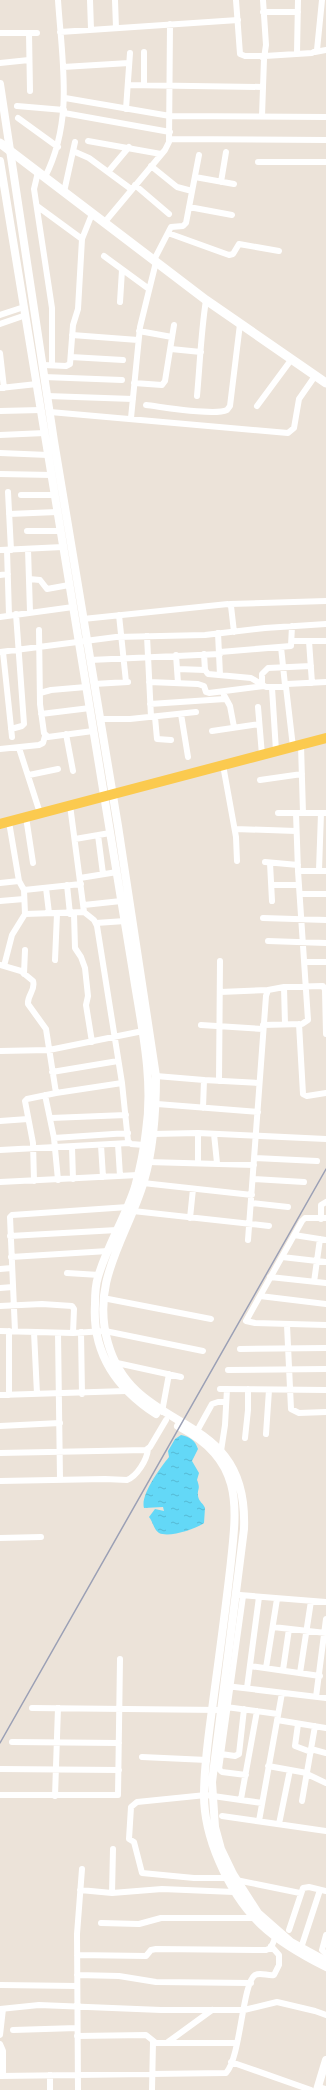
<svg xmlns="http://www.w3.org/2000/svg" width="326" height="2090" font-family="Lato,sans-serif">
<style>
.water{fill:url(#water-ripples)}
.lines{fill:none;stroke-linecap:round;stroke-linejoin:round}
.minor{stroke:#fff;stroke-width:6}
.tertiary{stroke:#fff;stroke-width:8}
.secondary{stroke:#fff;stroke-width:9}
.primary{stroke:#fbca4f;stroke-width:10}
.rail{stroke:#9ba0b5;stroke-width:1.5}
</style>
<defs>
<pattern id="water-ripples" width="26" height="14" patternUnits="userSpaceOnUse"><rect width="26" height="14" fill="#63d8f7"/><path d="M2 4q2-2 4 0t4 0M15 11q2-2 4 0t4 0" fill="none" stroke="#56b9d4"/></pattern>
</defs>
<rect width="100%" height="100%" fill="#ece3d9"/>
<path class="water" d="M181,1435C190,1437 195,1440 198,1449L192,1461L199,1473L197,1480C201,1490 197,1488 198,1496C199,1502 203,1503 205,1508L204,1523C196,1529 169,1538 159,1533C154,1530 153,1522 149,1517L155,1509L164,1511L163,1507L144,1508C140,1495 161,1467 169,1457L168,1451L175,1439Z"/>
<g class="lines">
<path class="minor" d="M90,0L91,29
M115,0L116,28
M236,0L240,54L245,56H261L264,59L262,116
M263,0L266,45L264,58
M263,12H298
M60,32L238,20
M0,33H37
M29,33L30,91
M315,52L326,50
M297,53L298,0
M265,56L312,53L317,50L322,0
M0,63L29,60
M63,67L129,63
M128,85L263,87
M144,85V52
M65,98L170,116L326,117
M17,106L64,110
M126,109L130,53
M64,113L170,132
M18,118L58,147
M170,139L326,140
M88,141L161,154
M73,151L89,158L131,189
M258,162H326
M151,166L177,187L192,191
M38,172L34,189L52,308V365
M108,172L129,147
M45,177C74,120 62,62 58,0
M195,177L234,184
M221,182L226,152
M135,185L169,214
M64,192L75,142
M37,206L82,239
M189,207L232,215
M104,223L165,150L169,142L170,24
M168,233L229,255L233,254L239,244L279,251
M104,256L149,289
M154,260L171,227L183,226L186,223L199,155
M120,302L122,270
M0,315L24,307
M0,324L26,315
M139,331L172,337
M72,335L138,340
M171,349L201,352
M0,353L4,388
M71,357L123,360
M43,365L66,366L70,364L73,325L78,309L82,239L92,214
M44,377L122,380
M134,383L162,385L165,381L174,325
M0,388L37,384
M47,396L133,399
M197,396C200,363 201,332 206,300
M146,405C163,407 214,416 227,410L230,406L240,324
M257,406L291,360
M0,411L41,410
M50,412L288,433L294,428L299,399L315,376
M131,418L140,327L156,262
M0,435L45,433
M0,453L48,455
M0,474L52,475
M8,492L11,550
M21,495H55
M9,514L57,512
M27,531H60
M28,549L30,612
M0,550L63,547
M7,550L9,615
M0,575L8,574
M29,579L40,580L47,589L69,585
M230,604L326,601
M119,615L126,682
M0,617L73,607
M83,619L228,604L231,606L234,632
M39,630L40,704L44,733L48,737L93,731
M218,633L220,675
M147,636L151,717
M292,641H326
M309,641L312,683
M281,647L285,685
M0,652L116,637L205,635L265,628L326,624
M3,652L12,737
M220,652L291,646L292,626
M204,654L205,670L208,674L251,678L266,687H286L293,747
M176,655L178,683
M90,660L220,654
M178,669L205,670
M149,682L198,684L204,686L206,692L209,693L264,686
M94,684L128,682
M262,685V674L268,668L311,666
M286,687L287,684L326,682
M272,688L276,751
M40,693L51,690L86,687
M224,695L230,706L234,727
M150,704L225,699
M258,707L262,755
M41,714L90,708
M181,714L188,757
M155,717L157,739L171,740
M100,719H130L196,712
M11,729L22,726L24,724L16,614
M212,731L259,724
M66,734L73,771
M301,745L303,813
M19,748L40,813
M0,749L39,745L43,743L45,736
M223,765L236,837L237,861
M29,775L58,769
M260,780L302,774
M70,805L84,912
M278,813H326
M296,813L298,871
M26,817L33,863
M235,829L296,831
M98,835L103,874
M75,839L110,833
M265,862L298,865
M270,863L272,901
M319,870L321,813
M80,878L117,872
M0,883L19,881
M67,885L70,914
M272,885H299
M46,888L49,913
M24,890L81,884
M300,894H326
M0,901L24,899
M84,905L121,901
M25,914L84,912L94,920L97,926L122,1083L128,1141L131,1144L144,1145
M74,914L75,948L81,957L85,968L88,996L86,1005L92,1042
M263,918L326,920
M96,923L125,921
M268,941L326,943
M55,960L57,914
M305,962H326
M0,965L21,971L33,981C36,990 27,995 28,1004L46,1029L56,1093L122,1083
M4,966L12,935L25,914L24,890L19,881L9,822
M24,974L25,950
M284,987L285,1024
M220,992L268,990
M299,1024L303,1094L307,1096L326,1093
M201,1025L263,1029
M263,1025L302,1024L308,1020L298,871H326
M0,1051L49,1050L143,1031
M52,1072L118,1061
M156,1076L204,1080
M219,1081L220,961
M45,1095L54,1138L58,1180
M157,1104L258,1112
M203,1108L204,1080L259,1083
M51,1118L126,1115
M0,1121L28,1119
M198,1133V1163
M153,1134L198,1133L326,1139
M214,1134L217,1163
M54,1138L128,1133
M118,1144L120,1176
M101,1145L103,1177
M72,1147L73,1179
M0,1150L129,1143
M255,1158L317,1161
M148,1162L254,1165
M253,1179L304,1182
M34,1181L33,1143L25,1101L27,1099L56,1093
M0,1182L138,1175
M143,1183L252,1195
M251,1203L288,1207
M133,1211L269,1226
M190,1218L193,1189
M326,1218H305L302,1221L246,1321L255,1323L326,1325
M321,1219V1205L326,1202
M294,1235L326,1240
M10,1236L117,1230
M248,1240L266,996L268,990L284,987L323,986L325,990L326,1034
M11,1257L108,1251
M282,1257L326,1262
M0,1269L12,1268
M67,1273L99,1275
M270,1277L326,1283
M314,1282L320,1239
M0,1288L13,1287
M260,1296L326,1304
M103,1298L211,1319
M0,1306L42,1304L72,1306L74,1309L73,1333
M287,1325L291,1409L299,1413L326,1412
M0,1331L73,1333L105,1331L203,1351
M9,1331V1395
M15,1331L10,1217L12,1215L128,1207
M34,1332L37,1394
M81,1332L82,1394
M58,1333L60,1479
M240,1349L326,1348
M117,1363L181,1377
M228,1370L326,1369
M220,1389L326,1390
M0,1395L126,1391
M162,1412L169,1374
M0,1426L60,1423
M197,1431L212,1404L218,1402H226
M266,1434L269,1390
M245,1438L248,1410V1389
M221,1451L225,1425L227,1389
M0,1453L146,1450L150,1447L166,1420
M0,1481L105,1479L127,1480C137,1476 147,1460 148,1449
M0,1538L41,1537
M240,1595L326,1602
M243,1596L219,1769L222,1772L246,1775
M273,1627L326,1633
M250,1666L320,1676
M266,1668L277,1599
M283,1670L289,1629
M300,1673L311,1601
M226,1686L326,1698
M247,1688L259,1597
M316,1697L326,1619
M226,1707L278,1714
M32,1708L220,1710
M277,1720L326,1728
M298,1724L295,1746L311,1752
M12,1742L119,1743
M311,1749L326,1753
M221,1754L235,1756L239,1754L244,1709
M142,1757L207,1760
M268,1766L307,1773
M0,1769L119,1770
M307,1774L326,1783
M0,1795H118L120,1659
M55,1796L58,1708
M241,1799L257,1711
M302,1801L315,1726
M222,1816L326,1831
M259,1821L282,1693
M279,1824L290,1770
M230,1878H194L142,1873L134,1842L129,1839L131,1807L137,1802L206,1795L262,1803
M236,1880L300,1893
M80,1890L112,1893L162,1889L234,1892
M112,1893L113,1849
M101,1923L139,1924L161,1918H253
M289,1930L303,1888L309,1887L326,1891
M326,1935L322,1950L326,1954
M301,1948L320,1890
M77,1955L146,1956L151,1950L156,1949L266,1950L271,1948L275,1938
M77,1975L119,1976L156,1982L251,1983
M0,1985L77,1986
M0,2009L39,2005L161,2010H244L277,2002L315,2011L326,2015
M13,2030L77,2028
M0,2035L3,2009
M77,2036L146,2035L156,2043H237
M168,2042L212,2010
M0,2044L3,2051V2076
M231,2062L311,2090
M50,2075V2090
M0,2076L226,2073C241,2057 242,1984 255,1975C260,1972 268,1976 274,1975L279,1965V1955L271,1946
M318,2087L326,2089
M78,2090L77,1934L82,1869
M152,2090L153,2042"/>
<path class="tertiary" d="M0,84L54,441L118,826L156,1076C156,1111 154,1147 144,1181C127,1238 90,1280 108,1343C135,1439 249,1406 244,1529L212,1782L215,1827L221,1849L233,1874L258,1913L291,1942L326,1961
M0,161L133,972C141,1025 154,1078 146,1131C144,1150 140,1169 135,1187C125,1218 107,1246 98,1277C95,1286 95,1295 95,1304C92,1352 116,1388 156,1414
M178,1426C245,1461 237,1506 230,1570C225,1614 219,1658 213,1702C209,1733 204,1764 204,1795C204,1818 210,1840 219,1861C243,1917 272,1940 326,1967
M317,2090L326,2060"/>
<path class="secondary" d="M0,143L206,300L326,383"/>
<path class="primary" d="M0,824L326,738"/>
<path class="rail" d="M0,1743L326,1169"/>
</g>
</svg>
